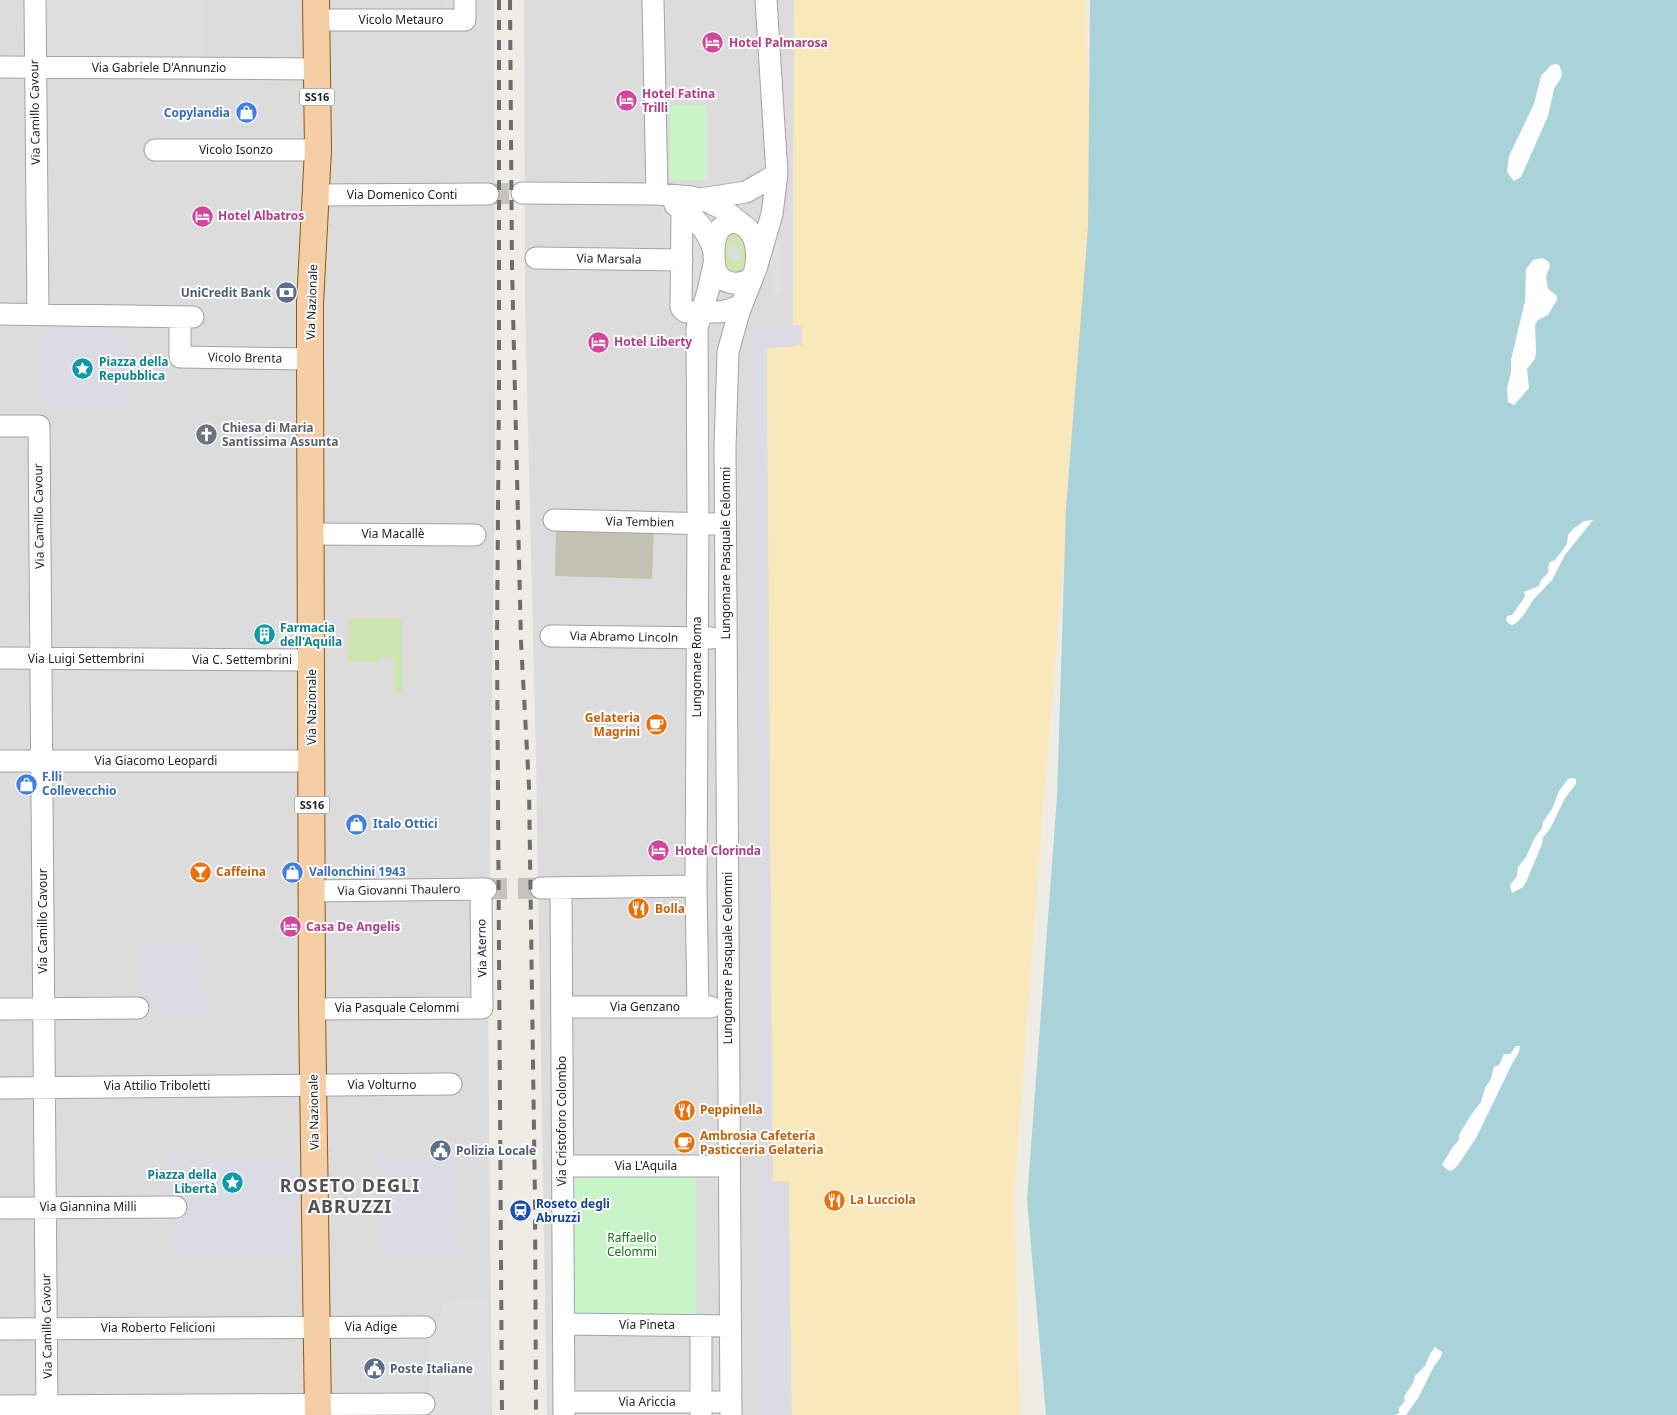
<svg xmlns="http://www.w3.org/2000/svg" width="1677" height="1415" font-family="'Noto Sans',sans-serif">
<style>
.residential{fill:#dddcdc}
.construction{fill:#c3c2b2}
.grass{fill:#cee5b0;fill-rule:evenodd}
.sand{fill:#f9e8ba}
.park{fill:#c7f5c8}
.parking{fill:#dfdfdf}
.plaza{fill:#dbdbe5}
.water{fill:#aad2d9}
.pier{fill:#fff}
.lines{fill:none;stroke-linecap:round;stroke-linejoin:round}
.minor-tunnel{stroke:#c5c3be;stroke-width:21;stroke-dasharray:21 11;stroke-linecap:butt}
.minor-casing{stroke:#a3a3a3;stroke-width:23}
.major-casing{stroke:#8f5b0c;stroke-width:28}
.minor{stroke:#fff;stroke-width:21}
.major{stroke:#f5cea6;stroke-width:26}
.rail{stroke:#6d6d6d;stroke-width:4;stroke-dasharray:10 10;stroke-linecap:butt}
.labels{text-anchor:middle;stroke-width:4;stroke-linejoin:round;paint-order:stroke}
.shield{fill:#fff;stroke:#626262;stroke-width:1}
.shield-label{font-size:11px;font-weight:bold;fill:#1f1f1f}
.street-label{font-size:12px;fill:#1f1f1f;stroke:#fff}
.hotel-label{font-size:12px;font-weight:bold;fill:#b23c85;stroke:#fff;text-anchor:start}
.shop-label{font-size:12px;font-weight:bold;fill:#366cbe;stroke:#fff;text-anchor:start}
.service-label{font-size:12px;font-weight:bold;fill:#4e5e75;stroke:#fff;text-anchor:start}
.culture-label{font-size:12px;font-weight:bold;fill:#0d838f;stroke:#fff;text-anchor:start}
.worship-label{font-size:12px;font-weight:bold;fill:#5b616d;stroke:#fff;text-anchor:start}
.food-label{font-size:12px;font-weight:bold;fill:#c56008;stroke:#fff;text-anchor:start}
.transit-label{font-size:12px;font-weight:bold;fill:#164399;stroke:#fff;text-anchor:start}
.park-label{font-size:12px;fill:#147616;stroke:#fff}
.district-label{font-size:18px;font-weight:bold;letter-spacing:1px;fill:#525252;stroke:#fff}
</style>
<rect width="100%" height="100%" fill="#efece6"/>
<path class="residential" d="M0,0H494L495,454L488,1009L492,1415H0Z
M524,0H794L793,347L767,349L773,1181H789L792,1415H547L536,761L525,303Z"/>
<path class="construction" d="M556,526L654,528L652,579L555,576Z"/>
<path class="grass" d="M730,232L745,237L746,267L744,273L735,277L726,268V240ZM733,244L737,245L740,248V258L738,260H732L729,257L728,247Z
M348,619H402V693H394V658L380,657V662H348Z"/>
<path class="sand" d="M794,0H1086L1092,230L1044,795L1014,1195L1020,1415H792L789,1182L773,1181L767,348L793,347Z"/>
<path class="park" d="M670,105H707V180H670Z
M568,1171H696V1320L568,1319Z"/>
<path class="parking" d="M45,0H206V56L45,55Z
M445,0H480L481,28L446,29Z
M663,208L672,210L673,232L700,233L701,308H664Z
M779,217L781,293L771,296L770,242Z
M488,1301L490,1415H430L429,1319H441V1302Z"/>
<path class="plaza" d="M801,325L802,345L765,347L771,1184H787L790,1415H758L755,326Z
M41,331L125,332L127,410L40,407Z
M203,944L204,1013H138V945Z
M458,1155L460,1253L378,1254L376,1156Z
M169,1157H297L298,1254H169Z"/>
<path class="water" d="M1090,0H1677V1415H1046L1027,1200L1057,797L1066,509L1088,227Z"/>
<path class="pier" d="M1556,64L1559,65L1562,72L1561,78L1554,89L1548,116L1521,177L1514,181L1507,172L1509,156L1534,104L1541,76L1551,65Z
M1542,258L1549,262L1550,266L1546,277L1548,289L1557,296V300L1548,315L1538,320L1535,325L1536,352L1535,359L1527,369L1529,388L1514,405L1508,402L1507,389L1511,372V360L1525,301L1526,269L1533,260Z
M1593,520L1565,555L1552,580L1533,600L1523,616L1516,623L1512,625L1508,623L1506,620L1507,616L1512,615L1522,601L1525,596L1524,592L1539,586L1541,580L1548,573L1549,563L1556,559L1567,544L1568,535L1573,529L1584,521Z
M1573,778L1576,779V784L1565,798L1550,829L1543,837L1542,844L1526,882L1523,887L1512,893L1510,885L1517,876L1518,867L1526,857L1534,839L1542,828L1543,822L1552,809L1559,791L1568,779Z
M1516,1046H1520L1519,1052L1512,1064L1476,1138L1458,1165L1453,1170L1449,1171L1442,1165L1452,1148L1459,1140V1135L1471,1115L1481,1102L1485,1088L1491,1079L1494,1067L1499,1065L1504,1054H1510Z
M1435,1347L1442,1352L1441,1357L1434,1366L1418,1398L1406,1415H1395L1399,1413V1408L1405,1401L1404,1397L1414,1381L1415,1376L1425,1366L1430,1354Z"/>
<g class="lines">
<path class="minor-tunnel" d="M488,194L522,193
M486,889L541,888"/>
<defs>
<path id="minor" d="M35,0L38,314
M653,0L657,194
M316,20H465V0
M0,67L317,69
M155,150H318
M522,193L657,194L692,197L711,203L723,209L743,225
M316,195L488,194
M700,199L746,192L777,174
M675,205C695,215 707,230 714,251
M682,209L681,307L683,310L686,312C704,311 728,316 742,303
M734,222C758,226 759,255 754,274C746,286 726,287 717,273C714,267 714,261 714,254C714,238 716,225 734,222Z
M536,258L682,260
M756,269L772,214L777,174L766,0
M0,314L193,317
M180,317V357L310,359
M0,426H39L47,1415
M554,520L713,524
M312,534L475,535
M551,636L711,638
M0,658L312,660
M0,761H312
M541,888L696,886
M561,888L564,1415
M312,891L486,889
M562,1007H711
M698,1007L696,886L698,523L697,328L708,291L714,264
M0,1009L138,1008
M312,1009L482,1008L481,889
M0,1088L451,1084
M563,1166H729
M0,1208L176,1207
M564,1324L730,1326
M701,1325V1415
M0,1329L425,1327
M564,1402H730
M0,1406L424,1404
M731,1415L725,447L728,352L739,312L754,274"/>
<path id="major" d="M316,0L318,150L310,304V359L312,1009L318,1415"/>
</defs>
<use href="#minor" class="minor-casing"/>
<use href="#major" class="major-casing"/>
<use href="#minor" class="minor"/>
<use href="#major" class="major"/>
<path class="rail" d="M499,0V385L497,643L502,1415
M510,0L512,268L521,642L529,787L535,1201L536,1415"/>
</g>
<defs>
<symbol id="hotel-disc" viewBox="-11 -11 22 22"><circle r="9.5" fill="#d1479c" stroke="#fff"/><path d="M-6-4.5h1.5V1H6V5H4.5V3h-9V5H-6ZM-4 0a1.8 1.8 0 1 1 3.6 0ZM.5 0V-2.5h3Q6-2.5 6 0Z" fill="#fff"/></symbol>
<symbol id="shop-disc" viewBox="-11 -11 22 22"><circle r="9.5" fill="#3f7fe0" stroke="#fff"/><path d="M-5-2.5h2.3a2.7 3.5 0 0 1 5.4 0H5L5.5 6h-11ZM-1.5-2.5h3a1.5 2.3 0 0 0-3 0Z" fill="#fff"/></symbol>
<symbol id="bank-disc" viewBox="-11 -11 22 22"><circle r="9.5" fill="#5c6f8a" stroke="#fff"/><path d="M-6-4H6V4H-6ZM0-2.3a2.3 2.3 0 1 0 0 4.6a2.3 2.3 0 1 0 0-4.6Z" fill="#fff"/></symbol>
<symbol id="sight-disc" viewBox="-11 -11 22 22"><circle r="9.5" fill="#0f9aa8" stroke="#fff"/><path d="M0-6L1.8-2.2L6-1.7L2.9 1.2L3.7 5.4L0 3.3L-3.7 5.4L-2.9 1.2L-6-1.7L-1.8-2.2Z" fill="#fff"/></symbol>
<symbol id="church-disc" viewBox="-11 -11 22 22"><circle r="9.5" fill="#6b7280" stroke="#fff"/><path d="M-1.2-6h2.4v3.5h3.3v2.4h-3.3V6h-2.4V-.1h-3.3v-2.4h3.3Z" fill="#fff"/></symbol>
<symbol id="building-disc" viewBox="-11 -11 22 22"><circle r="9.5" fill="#0f9aa8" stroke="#fff"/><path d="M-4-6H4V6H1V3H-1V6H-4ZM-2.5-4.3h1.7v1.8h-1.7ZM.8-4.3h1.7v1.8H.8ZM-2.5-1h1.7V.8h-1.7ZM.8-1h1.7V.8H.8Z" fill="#fff"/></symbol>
<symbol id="cafe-disc" viewBox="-11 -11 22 22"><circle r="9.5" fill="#e8710a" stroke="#fff"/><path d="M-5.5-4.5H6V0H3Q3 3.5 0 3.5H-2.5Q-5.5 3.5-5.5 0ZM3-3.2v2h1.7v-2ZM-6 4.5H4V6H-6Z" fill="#fff"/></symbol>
<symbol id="bar-disc" viewBox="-11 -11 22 22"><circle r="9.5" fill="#e8710a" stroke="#fff"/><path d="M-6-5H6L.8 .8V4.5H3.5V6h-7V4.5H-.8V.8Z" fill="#fff"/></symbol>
<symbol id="restaurant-disc" viewBox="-11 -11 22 22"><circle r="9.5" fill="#e8710a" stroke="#fff"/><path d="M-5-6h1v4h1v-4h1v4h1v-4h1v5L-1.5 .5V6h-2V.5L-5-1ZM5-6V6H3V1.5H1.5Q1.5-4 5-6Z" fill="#fff"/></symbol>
<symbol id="civic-disc" viewBox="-11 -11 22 22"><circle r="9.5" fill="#5c6f8a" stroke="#fff"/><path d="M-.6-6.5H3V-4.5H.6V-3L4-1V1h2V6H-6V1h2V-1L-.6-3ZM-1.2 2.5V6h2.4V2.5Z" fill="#fff"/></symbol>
<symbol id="station-disc" viewBox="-11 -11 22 22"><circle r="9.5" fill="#1a4fb4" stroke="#fff"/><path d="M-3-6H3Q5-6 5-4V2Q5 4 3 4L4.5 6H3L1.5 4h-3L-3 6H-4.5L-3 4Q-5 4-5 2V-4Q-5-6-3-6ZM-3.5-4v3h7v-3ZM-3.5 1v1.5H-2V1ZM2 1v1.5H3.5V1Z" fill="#fff"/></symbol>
</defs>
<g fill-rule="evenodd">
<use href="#hotel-disc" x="700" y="30" width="25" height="25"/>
<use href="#hotel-disc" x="614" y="88" width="25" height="25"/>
<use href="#shop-disc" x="234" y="100" width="25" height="25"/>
<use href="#hotel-disc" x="190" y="204" width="25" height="25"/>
<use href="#bank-disc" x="274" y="280" width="25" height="25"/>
<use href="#hotel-disc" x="586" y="330" width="25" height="25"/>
<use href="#sight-disc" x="70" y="356" width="25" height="25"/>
<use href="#church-disc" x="194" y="422" width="25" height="25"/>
<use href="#building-disc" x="252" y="622" width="25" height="25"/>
<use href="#cafe-disc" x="644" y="712" width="25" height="25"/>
<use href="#shop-disc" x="14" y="772" width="25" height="25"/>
<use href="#shop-disc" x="344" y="812" width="25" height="25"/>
<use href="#hotel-disc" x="646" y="838" width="25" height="25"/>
<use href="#bar-disc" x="188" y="860" width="25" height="25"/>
<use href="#shop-disc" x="280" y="860" width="25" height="25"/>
<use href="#restaurant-disc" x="626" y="896" width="25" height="25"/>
<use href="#hotel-disc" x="278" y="914" width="25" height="25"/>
<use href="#restaurant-disc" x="672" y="1098" width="25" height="25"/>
<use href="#cafe-disc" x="672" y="1130" width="25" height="25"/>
<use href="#civic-disc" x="428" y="1138" width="25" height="25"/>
<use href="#sight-disc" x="220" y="1170" width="25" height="25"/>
<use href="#restaurant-disc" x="822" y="1188" width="25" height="25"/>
<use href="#station-disc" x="508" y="1198" width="25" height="25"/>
<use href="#civic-disc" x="362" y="1356" width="25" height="25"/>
</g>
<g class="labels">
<g class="shield">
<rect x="299.5" y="88.5" width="35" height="17" rx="4"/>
<rect x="294.5" y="796.5" width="35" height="17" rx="4"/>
</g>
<g class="shield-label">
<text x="317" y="101">SS16</text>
<text x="312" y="809">SS16</text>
</g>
<g class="street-label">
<text x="401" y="24">Vicolo Metauro</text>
<text x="159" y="72">Via Gabriele D'Annunzio</text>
<text transform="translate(35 112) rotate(-91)" y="4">Via Camillo Cavour</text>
<text x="236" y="154">Vicolo Isonzo</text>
<text x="402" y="199">Via Domenico Conti</text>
<text transform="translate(609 259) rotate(1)" y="4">Via Marsala</text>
<text transform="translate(312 302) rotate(-88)" y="4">Via Nazionale</text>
<text transform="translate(245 358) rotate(1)" y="4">Vicolo Brenta</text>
<text transform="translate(39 516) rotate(-91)" y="4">Via Camillo Cavour</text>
<text transform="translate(640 522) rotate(1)" y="4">Via Tembien</text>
<text x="393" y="538">Via Macallè</text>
<text transform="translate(726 553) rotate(-90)" y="4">Lungomare Pasquale Celommi</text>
<text transform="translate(624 637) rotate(1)" y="4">Via Abramo Lincoln</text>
<text x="86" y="663">Via Luigi Settembrini</text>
<text x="242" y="664">Via C. Settembrini</text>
<text transform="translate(697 667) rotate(-90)" y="4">Lungomare Roma</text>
<text transform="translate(312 707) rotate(-90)" y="4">Via Nazionale</text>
<text x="156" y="765">Via Giacomo Leopardi</text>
<text transform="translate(399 890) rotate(-1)" y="4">Via Giovanni Thaulero</text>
<text transform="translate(43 921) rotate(-90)" y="4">Via Camillo Cavour</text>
<text transform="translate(482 948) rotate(-91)" y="4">Via Aterno</text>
<text transform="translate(728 958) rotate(-90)" y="4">Lungomare Pasquale Celommi</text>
<text x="645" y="1011">Via Genzano</text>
<text x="397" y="1012">Via Pasquale Celommi</text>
<text x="382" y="1089">Via Volturno</text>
<text x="157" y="1090">Via Attilio Triboletti</text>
<text transform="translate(314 1112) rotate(-91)" y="4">Via Nazionale</text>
<text transform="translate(562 1121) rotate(-90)" y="4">Via Cristoforo Colombo</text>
<text x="646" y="1170">Via L'Aquila</text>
<text x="88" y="1211">Via Giannina Milli</text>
<text x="647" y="1329">Via Pineta</text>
<text transform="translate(47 1326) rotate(-91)" y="4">Via Camillo Cavour</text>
<text x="371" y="1331">Via Adige</text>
<text x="158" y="1332">Via Roberto Felicioni</text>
<text x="647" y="1406">Via Ariccia</text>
</g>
<g class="hotel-label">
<text x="729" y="47">Hotel Palmarosa</text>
<text x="642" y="98">Hotel Fatina<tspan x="642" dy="14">Trilli</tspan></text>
<text x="218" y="220">Hotel Albatros</text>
<text x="614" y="346">Hotel Liberty</text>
<text x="675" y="855">Hotel Clorinda</text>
<text x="306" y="931">Casa De Angelis</text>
</g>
<g class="shop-label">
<text x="230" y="117" text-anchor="end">Copylandia</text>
<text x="42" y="781">F.lli<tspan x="42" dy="14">Collevecchio</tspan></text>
<text x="373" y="828">Italo Ottici</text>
<text x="309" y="876">Vallonchini 1943</text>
</g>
<g class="service-label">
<text x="271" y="297" text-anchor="end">UniCredit Bank</text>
<text x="456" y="1155">Polizia Locale</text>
<text x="390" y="1373">Poste Italiane</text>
</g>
<g class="culture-label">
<text x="99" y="366">Piazza della<tspan x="99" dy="14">Repubblica</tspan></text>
<text x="280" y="632">Farmacia<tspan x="280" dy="14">dell'Aquila</tspan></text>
<text x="217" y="1179" text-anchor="end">Piazza della<tspan x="217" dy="14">Libertà</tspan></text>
</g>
<g class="worship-label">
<text x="222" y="432">Chiesa di Maria<tspan x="222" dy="14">Santissima Assunta</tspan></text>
</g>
<g class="food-label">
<text x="640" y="722" text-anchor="end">Gelateria<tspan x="640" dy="14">Magrini</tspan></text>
<text x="216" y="876">Caffeina</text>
<text x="655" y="913">Bolla</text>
<text x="700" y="1114">Peppinella</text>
<text x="700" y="1140">Ambrosia Cafetería<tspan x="700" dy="14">Pasticceria Gelateria</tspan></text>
<text x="850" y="1204">La Lucciola</text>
</g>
<g class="transit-label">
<text x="536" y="1208">Roseto degli<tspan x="536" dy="14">Abruzzi</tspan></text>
</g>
<g class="park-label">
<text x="632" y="1242">Raffaello<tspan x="632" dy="14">Celommi</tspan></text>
</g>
<g class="district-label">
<text x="350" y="1192">ROSETO DEGLI<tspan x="350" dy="21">ABRUZZI</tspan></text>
</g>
</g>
</svg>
